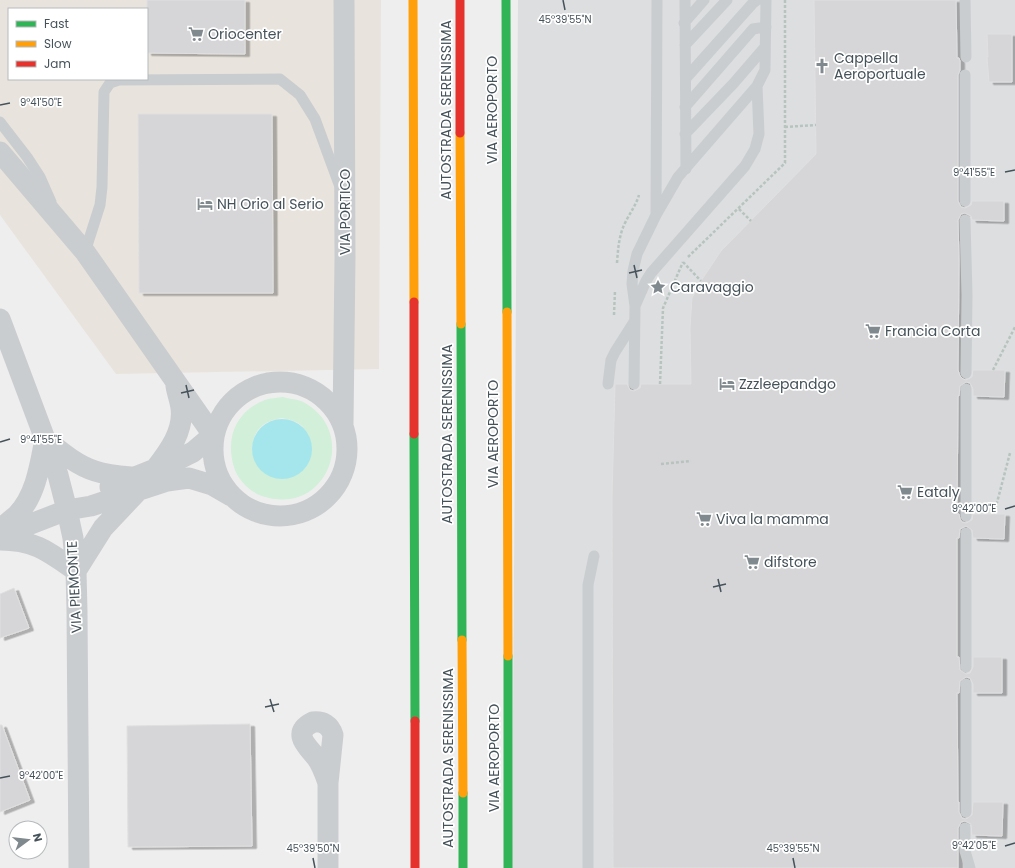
<svg xmlns="http://www.w3.org/2000/svg" width="1015" height="868" font-family="Poppins,sans-serif">
<style>
.commercial{fill:#e8e4dd;fill-rule:evenodd}
.airport{fill:#dcdee0}
.green{fill:#d1efd9;fill-rule:evenodd}
.water{fill:#a5e6ed}
.building{fill:#d6d6d8;stroke:#e0e0e1;filter:url(#shadow)}
.lines{fill:none;stroke-linecap:round;stroke-linejoin:round}
.path{stroke:#b7c4be;stroke-width:2.5;stroke-dasharray:3 2;stroke-linecap:butt}
.lane{stroke:#cacdcf;stroke-width:11}
.street{stroke:#cacdcf;stroke-width:21}
.fast{stroke:#30b455;stroke-width:9}
.slow{stroke:#ff9f0a;stroke-width:9}
.jam{stroke:#e5322d;stroke-width:9}
.ticks{fill:none;stroke:#45525a;stroke-width:1.5}
.labels{text-anchor:middle;stroke-width:3.5;stroke-linejoin:round;paint-order:stroke}
.poi-label{font-size:14px;fill:#45525a;stroke:#fff;text-anchor:start}
.street-label{font-size:14px;fill:#45525a;stroke:#fff}
.ticks-label{font-size:10px;text-anchor:middle;fill:#45525a;stroke:#fff;stroke-width:3.5;stroke-linejoin:round;paint-order:stroke}
</style>
<defs>
<filter id="shadow"><feDropShadow dx="4.5" dy="2.5" stdDeviation="0" flood-color="#0004"/></filter>
</defs>
<rect width="100%" height="100%" fill="#efeeee"/>
<path class="commercial" d="M0,0H381L379,369L116,374L0,215ZM9,9H147V79H9Z"/>
<path class="airport" d="M518,0H1015V868H512Z"/>
<path class="green" d="M283,397C289,399 295,399 301,401C361,430 327,518 262,496C250,492 237,479 234,467C225,438 236,411 265,400C270,398 277,398 283,397ZM282,418C303,422 307,427 308,447C308,451 309,455 309,459C307,474 288,478 277,478L252,451C253,430 262,421 282,418Z"/>
<path class="water" d="M252 449a30 30 0 1 1 60 0a30 30 0 1 1-60 0Z"/>
<path class="building" d="M147,0H245V54L147,53Z
M814,0H956L957,58H959L960,61V70L958,75V201L961,207L965,208L971,205L972,201H1004V221L972,220L971,216L965,213L961,214L958,220L959,261L958,370L960,376L963,379L966,380L972,377L973,370H1005L1004,397L973,396V389L970,383L966,382L960,386L959,396H958L957,514H959L960,519L962,522L966,523L972,520L973,514H1005L1004,539L973,538L972,530L966,526L960,529L959,538H957V657H959L960,670L966,674L970,673L973,667V657H1002V693H973V684L970,678L966,677L960,681L959,693H957L958,802H959V812L962,818L966,819L972,815L973,802H1003L1002,836L972,835L971,824L965,821L961,822L958,828V868H613L612,498L615,386V384H627L630,390L634,391L640,388L641,384H691L690,328L692,298L701,281L721,251L816,154Z
M987,34H1012V82H989L987,57H988Z
M138,114H272L273,293H139Z
M14,588L29,628L0,638V594Z
M250,724L252,846L128,847L127,726Z
M0,725H2L30,800L0,812Z"/>
<g class="lines">
<path class="path" d="M785,127L816,125
M739,209L751,221
M688,257L785,163V0
M683,262L701,281
M617,263C618,249 619,235 625,223C630,213 636,205 639,195
M614,315L615,290
M993,370L1015,327
M660,384L663,308L683,262
M661,464L691,461
M994,514L1010,453"/>
<path class="lane" d="M685,0L686,169
M965,0L966,57
M684,23L704,0
M685,45L727,0
M965,75V201
M686,78L753,3L757,0
M685,107L753,29L766,27
M0,122L27,157L40,177L51,202
M685,134L733,84L765,47
M656,214L657,0
M965,220L967,295L966,373
M85,252L100,205L102,187L104,92L110,83L119,80L280,79L300,95L315,119L339,184
M635,306L646,281L651,273L745,166L755,149L759,134L757,86
M608,384L611,360L615,352L634,322
M634,384L635,306L632,284L633,271L637,254L656,215L678,177L757,86L765,70L766,0
M966,389V516
M966,533V667
M966,812V684
M965,828V851L970,868
M588,868V585L594,556"/>
<path class="street" d="M0,152L85,252L213,435
M0,319L45,439L58,475L67,510L73,538L76,571L77,611L79,868
M213 449a67 67 0 1 1 134 0a67 67 0 1 1-134 0Z
M343,424L345,258L344,0
M45,439C60,451 76,465 95,471C107,475 120,476 132,477
M156,468C169,451 184,431 181,408C180,400 177,393 176,386
M110,487L175,461L193,452L213,435
M0,529C5,525 11,520 17,515C36,495 40,465 45,439
M0,536L67,510L91,506L167,481L189,478L212,485L231,496
M0,540C35,540 49,552 76,571
M76,571L103,528L136,493
M313,722C323,721 330,725 333,735L328,783C325,774 322,765 316,757C307,746 291,733 313,722Z
M328,783V868"/>
<path class="fast" d="M506,0L507,312
M461,324L462,640
M414,434L415,721
M508,656V868
M463,793V868"/>
<path class="slow" d="M413,0L414,302
M460,133L461,324
M507,312L508,656
M462,640L463,793"/>
<path class="jam" d="M460,0V133
M414,302V434
M415,721V868"/>
</g>
<path class="ticks" d="M563,0L565,10M0,105L10,103M1005,172L1015,170M634,265L637,278M629,273L642,270M186,385L189,398M181,393L194,390M0,442L10,439M1005,509L1015,506M718,579L721,592M713,587L726,584M270,699L274,712M265,707L279,704M0,778L10,776M1005,846L1015,843M313,858L315,868M793,858L795,868"/>
<defs>
<symbol id="supermarket-bare" viewBox="-9 -9 18 18"><path d="M-6-5.5h2.5l.6 2H6L4.5 2H-2.5L-4.4-4H-6ZM-1.5 3.2a1.3 1.3 0 1 0 .1 0ZM3 3.2a1.3 1.3 0 1 0 .1 0Z" fill="#80898e" stroke="#fff" stroke-width="2.5" paint-order="stroke"/></symbol>
<symbol id="church-bare" viewBox="-9 -9 18 18"><path d="M-1.2-6h2.4v3.5h3.3v2.4h-3.3V6h-2.4V-.1h-3.3v-2.4h3.3Z" fill="#80898e" stroke="#fff" stroke-width="2.5" paint-order="stroke"/></symbol>
<symbol id="hotel-bare" viewBox="-9 -9 18 18"><path d="M-6-4.5h1.5V1H6V5H4.5V3h-9V5H-6ZM-4 0a1.8 1.8 0 1 1 3.6 0ZM.5 0V-2.5h3Q6-2.5 6 0Z" fill="#80898e" stroke="#fff" stroke-width="2.5" paint-order="stroke"/></symbol>
<symbol id="sight-bare" viewBox="-9 -9 18 18"><path d="M0-6L1.8-2.2L6-1.7L2.9 1.2L3.7 5.4L0 3.3L-3.7 5.4L-2.9 1.2L-6-1.7L-1.8-2.2Z" fill="#80898e" stroke="#fff" stroke-width="2.5" paint-order="stroke"/></symbol>
</defs>
<g fill-rule="evenodd">
<use href="#supermarket-bare" x="185" y="23" width="22" height="22"/>
<use href="#church-bare" x="811" y="55" width="22" height="22"/>
<use href="#hotel-bare" x="194" y="193" width="22" height="22"/>
<use href="#sight-bare" x="647" y="276" width="22" height="22"/>
<use href="#supermarket-bare" x="862" y="320" width="22" height="22"/>
<use href="#hotel-bare" x="716" y="373" width="22" height="22"/>
<use href="#supermarket-bare" x="894" y="481" width="22" height="22"/>
<use href="#supermarket-bare" x="693" y="508" width="22" height="22"/>
<use href="#supermarket-bare" x="741" y="551" width="22" height="22"/>
</g>
<g class="labels">
<g class="poi-label">
<text x="208" y="39">Oriocenter</text>
<text x="834" y="63">Cappella<tspan x="834" dy="16">Aeroportuale</tspan></text>
<text x="217" y="209">NH Orio al Serio</text>
<text x="670" y="292">Caravaggio</text>
<text x="885" y="336">Francia Corta</text>
<text x="739" y="389">Zzzleepandgo</text>
<text x="917" y="497">Eataly</text>
<text x="716" y="524">Viva la mamma</text>
<text x="764" y="567">difstore</text>
</g>
<g class="street-label">
<text transform="translate(446 110) rotate(-90)" y="5">AUTOSTRADA SERENISSIMA</text>
<text transform="translate(492 110) rotate(-90)" y="5">VIA AEROPORTO</text>
<text transform="translate(345 212) rotate(-90)" y="5">VIA PORTICO</text>
<text transform="translate(447 434) rotate(-90)" y="5">AUTOSTRADA SERENISSIMA</text>
<text transform="translate(493 434) rotate(-90)" y="5">VIA AEROPORTO</text>
<text transform="translate(74 587) rotate(-93)" y="5">VIA PIEMONTE</text>
<text transform="translate(448 758) rotate(-90)" y="5">AUTOSTRADA SERENISSIMA</text>
<text transform="translate(494 758) rotate(-90)" y="5">VIA AEROPORTO</text>
</g>
</g>
<g class="ticks-label">
<text x="565" y="23">45°39'55"N</text>
<text x="41" y="106">9°41'50"E</text>
<text x="974" y="176">9°41'55"E</text>
<text x="41" y="443">9°41'55"E</text>
<text x="974" y="512">9°42'00"E</text>
<text x="41" y="779">9°42'00"E</text>
<text x="974" y="849">9°42'05"E</text>
<text x="313" y="852">45°39'50"N</text>
<text x="793" y="852">45°39'55"N</text>
</g>
<rect x="8" y="8" width="140" height="72" fill="#ffffff" stroke="#b5babd"/>
<rect x="16" y="21" width="20" height="6" fill="#30b455" stroke="#b5babd"/>
<text x="44" y="28" font-size="12" fill="#45525a">Fast</text>
<rect x="16" y="41" width="20" height="6" fill="#ff9f0a" stroke="#b5babd"/>
<text x="44" y="48" font-size="12" fill="#45525a">Slow</text>
<rect x="16" y="61" width="20" height="6" fill="#e5322d" stroke="#b5babd"/>
<text x="44" y="68" font-size="12" fill="#45525a">Jam</text>
<g transform="translate(28 840) rotate(75)"><circle r="19" fill="#ffffff" stroke="#b5babd"/>
<path d="M0-3L7 15L0 10L-7 15Z" fill="#80898e"/>
<text y="-6" font-size="11" font-weight="bold" text-anchor="middle" fill="#45525a">N</text>
</g>
</svg>
